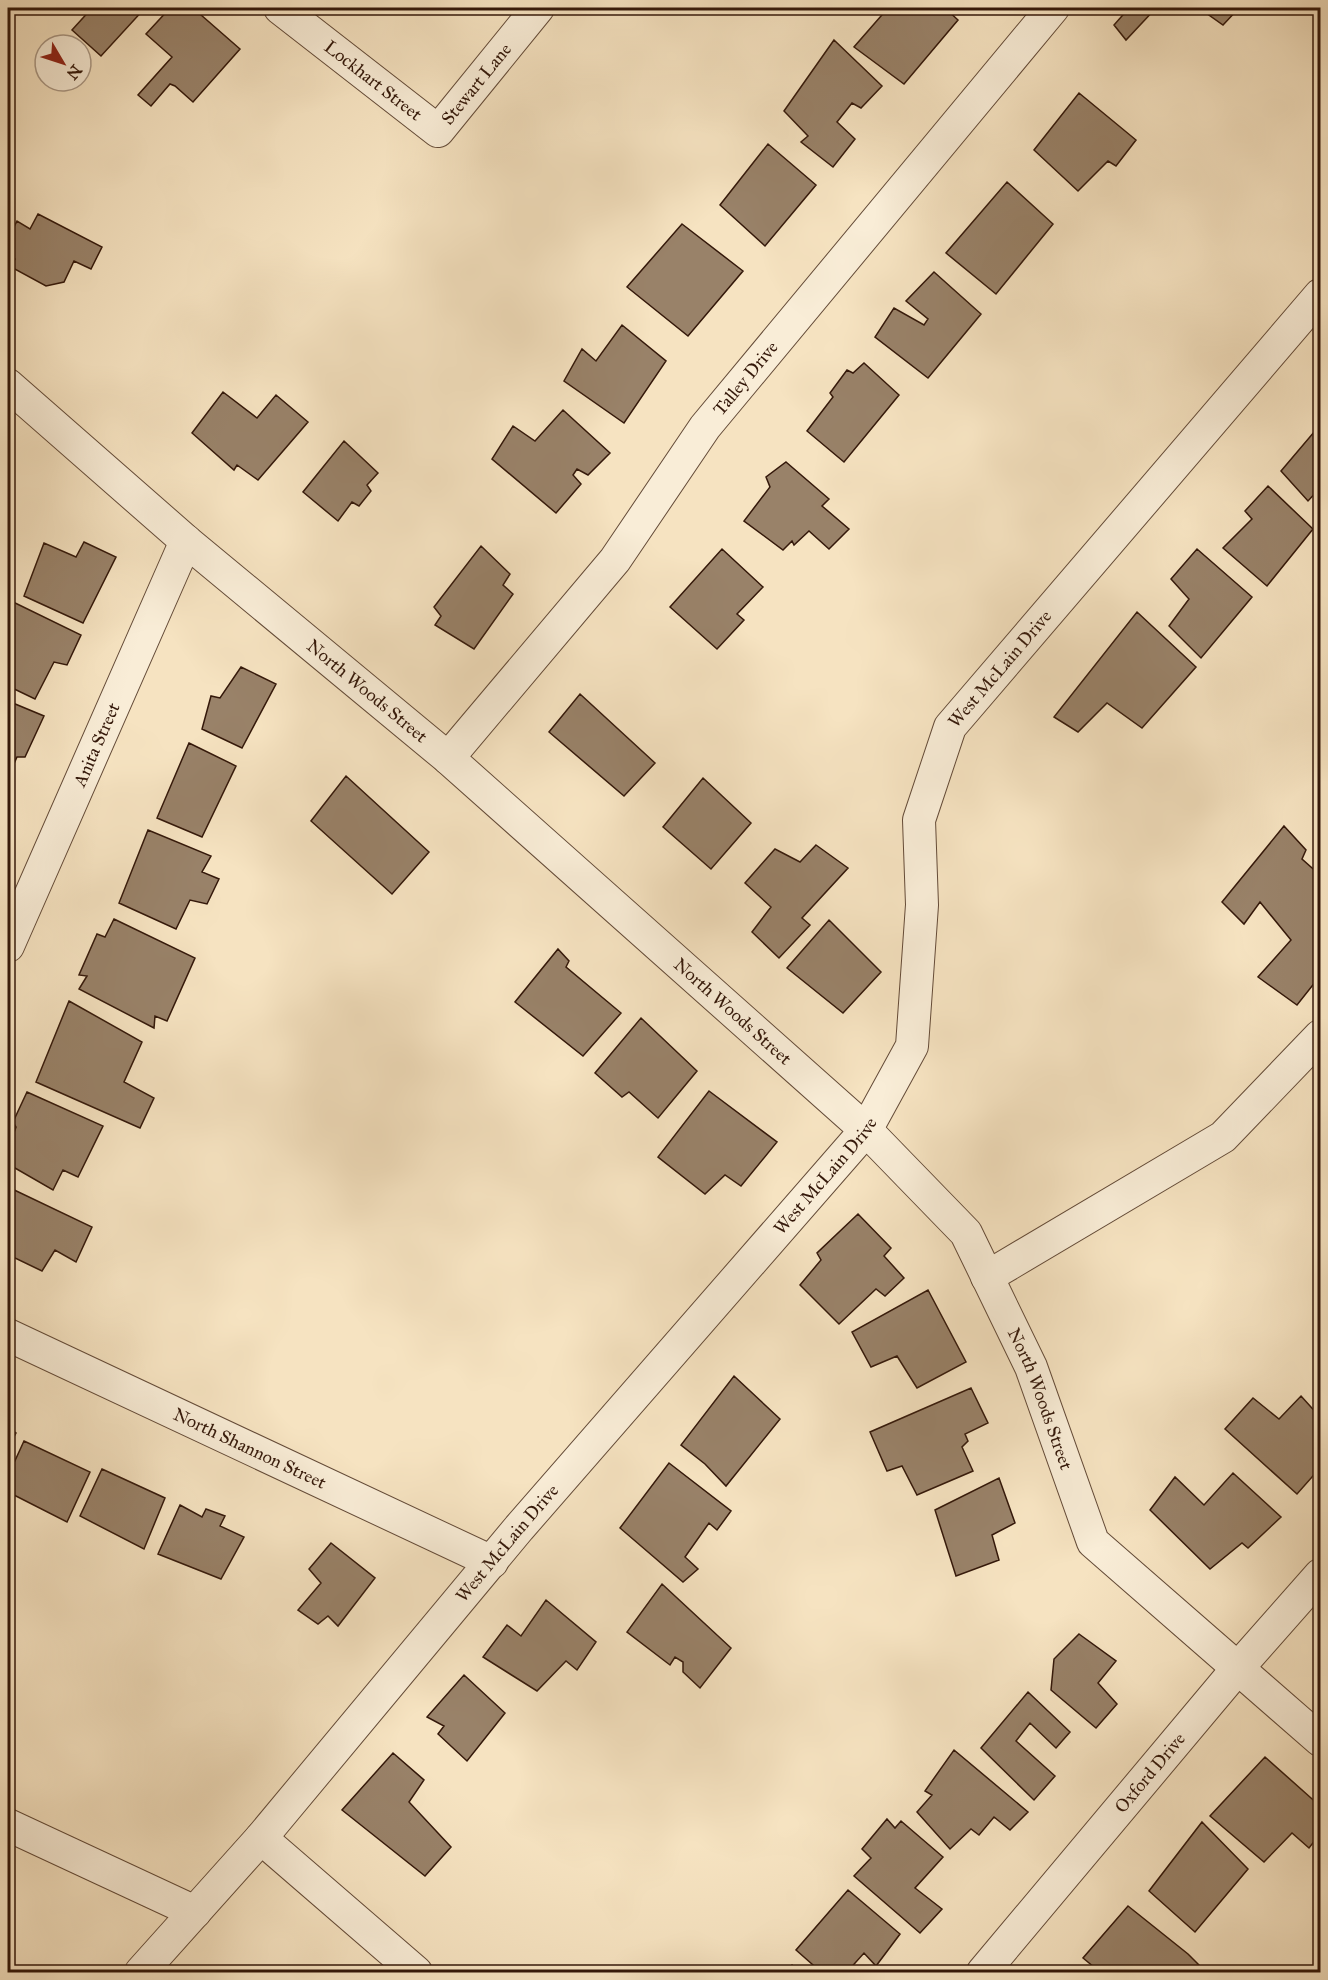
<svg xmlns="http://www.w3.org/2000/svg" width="1328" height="1980" font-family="'IM FELL Great Primer',serif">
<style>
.building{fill:#998269;stroke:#34180a;stroke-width:1.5}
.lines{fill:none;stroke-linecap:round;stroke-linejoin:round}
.minor-casing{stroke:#644b38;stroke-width:34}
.minor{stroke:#f9edd7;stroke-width:32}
.labels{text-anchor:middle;stroke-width:4.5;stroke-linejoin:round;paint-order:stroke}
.street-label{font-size:18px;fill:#34180a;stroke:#f9edd7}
</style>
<rect width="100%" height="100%" fill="#f6e3c1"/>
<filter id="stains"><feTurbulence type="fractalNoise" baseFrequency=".00333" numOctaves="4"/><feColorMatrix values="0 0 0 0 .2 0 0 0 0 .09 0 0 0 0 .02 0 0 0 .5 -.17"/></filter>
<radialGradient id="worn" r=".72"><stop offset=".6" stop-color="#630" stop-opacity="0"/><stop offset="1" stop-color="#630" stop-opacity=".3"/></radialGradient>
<path class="building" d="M92,8H145L101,56L72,30Z
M170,8H193L240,49L193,102L175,86L170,84L151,106L138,95L172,57L146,34Z
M888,8H945L958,20L904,84L854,47Z
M1129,8H1156L1126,40L1114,25Z
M1199,8H1239L1223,25Z
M834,40L882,86L861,108L852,103L837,122L855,139L833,167L801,142L808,136L784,111Z
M1079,93L1136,140L1116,166L1108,161L1078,191L1034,150Z
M768,144L816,185L765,246L720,205Z
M1007,182L1053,224L996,294L946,253Z
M38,214L102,247L91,269L74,261L64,282L46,286L11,267L15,259L8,255V239L17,221L30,229Z
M682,224L743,271L688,336L627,287Z
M934,272L981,314L928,378L875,337L894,308L924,325L928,319L906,301Z
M622,325L666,361L624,423L564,381L582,349L596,361Z
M864,363L899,395L844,462L807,431L833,397L830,393L847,370L853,373Z
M223,392L257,418L276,395L308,422L258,480L237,465L234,470L192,433Z
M563,410L610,453L588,475L577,469L573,475L581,484L556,513L492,459L513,426L535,441Z
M1320,425V488L1308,501L1281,471Z
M344,441L378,473L367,485L371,491L359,506L352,502L338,521L303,492Z
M786,462L829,499L822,506L849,529L829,549L809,531L794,545L792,541L783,550L744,521L770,487L766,477Z
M1268,486L1313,529L1267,586L1223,548L1252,519L1245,511Z
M84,542L116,557L83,623L24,596L44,543L76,557Z
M481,546L510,574L503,585L513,594L474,649L435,625L441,616L434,607Z
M722,549L763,587L737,614L744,620L717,649L670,607Z
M1197,549L1252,597L1201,658L1169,626L1189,599L1171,579Z
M9,600L81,635L67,665L54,662L35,699L8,686Z
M1137,612L1196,667L1142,728L1107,703L1078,732L1054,717Z
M241,667L276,684L242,748L202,729L211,696L220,698Z
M580,694L655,763L624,796L549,732Z
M8,701L44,716L25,757H17L8,777Z
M189,743L236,766L202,837L157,818Z
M346,776L429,852L392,894L311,821Z
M703,778L751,823L711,869L663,827Z
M1284,826L1306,850L1302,859L1320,875V960L1316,965L1320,969V976L1297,1005L1258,977L1291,940L1260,902L1244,924L1222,902Z
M148,830L211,856L202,872L219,879L207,904L190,900L176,929L119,903Z
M816,845L848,868L802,918L810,925L779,958L752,932L771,907L745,883L775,849L800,862Z
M114,919L195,958L167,1021L155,1016L154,1028L79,989L87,976L79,975L97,934L105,937Z
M829,920L881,972L843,1013L787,968Z
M558,949L569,961L566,967L621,1013L583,1056L515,1002Z
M69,1001L142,1042L124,1082L154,1098L140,1128L36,1082Z
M641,1018L697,1071L658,1118L629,1092L622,1097L595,1073Z
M709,1091L777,1142L741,1186L725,1175L705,1194L658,1157Z
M27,1092L103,1126L78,1177L63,1170L53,1190L8,1164V1149L16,1127L13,1122Z
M8,1187L92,1227L76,1262L55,1250L42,1271L11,1256L8,1264Z
M858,1214L891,1248L884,1256L904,1278L885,1296L876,1289L839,1324L800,1285L821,1260L817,1253Z
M928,1290L966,1362L917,1388L897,1356L871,1367L852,1332Z
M734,1376L780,1419L726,1486L705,1464L681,1445Z
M971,1388L988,1423L965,1434L968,1441L962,1447L973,1471L917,1495L902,1466L887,1471L870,1432Z
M1301,1396L1320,1417V1468L1297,1494L1225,1429L1253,1398L1279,1419Z
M8,1427L16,1433L8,1448Z
M24,1441L90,1472L67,1522L8,1492V1476Z
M669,1463L731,1511L717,1530L709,1523L685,1557L698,1569L683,1582L620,1528Z
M102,1469L165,1498L144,1549L80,1516Z
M1233,1473L1281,1517L1248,1548L1242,1543L1210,1569L1150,1510L1175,1477L1204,1505Z
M999,1478L1015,1523L992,1535L999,1560L956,1576L935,1510Z
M180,1505L202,1517L206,1509L225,1516L220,1526L244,1537L221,1579L158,1554Z
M331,1543L375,1578L338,1626L328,1616L318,1624L298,1610L321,1583L309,1569Z
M662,1584L731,1648L700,1688L683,1672V1662L675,1657L670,1665L627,1632Z
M546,1600L596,1642L577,1670L566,1661L537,1691L483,1657L507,1625L521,1636Z
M1079,1634L1116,1661L1098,1683L1117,1704L1096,1728L1051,1690L1054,1659Z
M464,1675L505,1713L467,1761L438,1734L444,1726L427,1717Z
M1028,1692L1070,1732L1056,1748L1030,1723L1016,1741L1055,1776L1034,1800L981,1748Z
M954,1750L1028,1812L1010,1830L994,1817L979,1835L971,1829L950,1849L917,1812L932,1795L925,1791Z
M393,1753L424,1780L409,1802L451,1847L425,1876L342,1810Z
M1265,1757L1320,1806V1834L1309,1848L1292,1833L1264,1862L1210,1816Z
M887,1819L895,1828L901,1821L943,1857L915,1888L942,1909L920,1933L854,1876L871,1858L862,1849Z
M1202,1822L1248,1869L1195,1932L1149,1891Z
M848,1890L900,1934L876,1966L864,1953L847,1972H821L796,1950Z
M1128,1906L1188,1954L1206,1972H1100L1083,1958Z
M792,1965L799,1972H786Z"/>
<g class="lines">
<defs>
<g id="minor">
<path id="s1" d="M280,8L438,131L538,8"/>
<path id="s2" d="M8,385L186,541L448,758L866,1130L966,1233L1031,1367L1093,1542L1320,1740"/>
<path id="s3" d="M448,758L615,560L705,427L1053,8"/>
<path id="s4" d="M8,946L186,541"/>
<path d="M987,1277L1223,1137L1320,1036"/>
<path id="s5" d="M8,1335L492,1562"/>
<path d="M8,1825L195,1912"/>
<path d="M261,1838L416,1972"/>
<path id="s6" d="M141,1972L261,1838L519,1528L866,1130L912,1046L922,905L919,820L950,727L1320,295"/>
<path id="s7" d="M983,1972L1237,1669L1320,1575"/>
</g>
</defs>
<use href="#minor" class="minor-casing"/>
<use href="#minor" class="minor"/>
</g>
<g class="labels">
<g class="street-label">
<text dy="6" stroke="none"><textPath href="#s1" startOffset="118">Lockhart Street</textPath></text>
<text dy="6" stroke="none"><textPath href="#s1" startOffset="261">Stewart Lane</textPath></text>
<text dy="6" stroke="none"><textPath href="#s3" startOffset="483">Talley Drive</textPath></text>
<text dy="6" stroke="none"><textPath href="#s6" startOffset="1608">West McLain Drive</textPath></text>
<text dy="6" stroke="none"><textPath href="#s2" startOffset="472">North Woods Street</textPath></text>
<text dy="6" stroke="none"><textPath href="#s4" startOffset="220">Anita Street</textPath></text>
<text dy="6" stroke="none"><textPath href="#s2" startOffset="958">North Woods Street</textPath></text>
<text dy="6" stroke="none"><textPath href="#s6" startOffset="1050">West McLain Drive</textPath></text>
<text dy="6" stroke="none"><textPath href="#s2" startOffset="1462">North Woods Street</textPath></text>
<text dy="6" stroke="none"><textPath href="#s5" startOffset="267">North Shannon Street</textPath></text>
<text dy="6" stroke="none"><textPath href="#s6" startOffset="564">West McLain Drive</textPath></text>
<text dy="6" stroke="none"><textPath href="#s7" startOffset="260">Oxford Drive</textPath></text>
</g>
</g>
<rect width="1328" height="1980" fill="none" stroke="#f6e3c1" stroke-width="30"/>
<rect x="9" y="9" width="1310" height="1962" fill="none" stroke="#34180a" stroke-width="3"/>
<rect x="15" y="15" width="1298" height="1950" fill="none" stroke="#34180a" stroke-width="1.5"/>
<g transform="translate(63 63) rotate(129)"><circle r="28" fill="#f9edd7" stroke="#aa9885" stroke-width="1.5"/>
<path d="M0-4.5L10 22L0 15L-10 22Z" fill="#8f2418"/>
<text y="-9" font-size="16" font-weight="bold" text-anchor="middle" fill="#34180a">N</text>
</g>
<rect width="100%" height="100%" filter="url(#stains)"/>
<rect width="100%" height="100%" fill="url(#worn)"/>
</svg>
